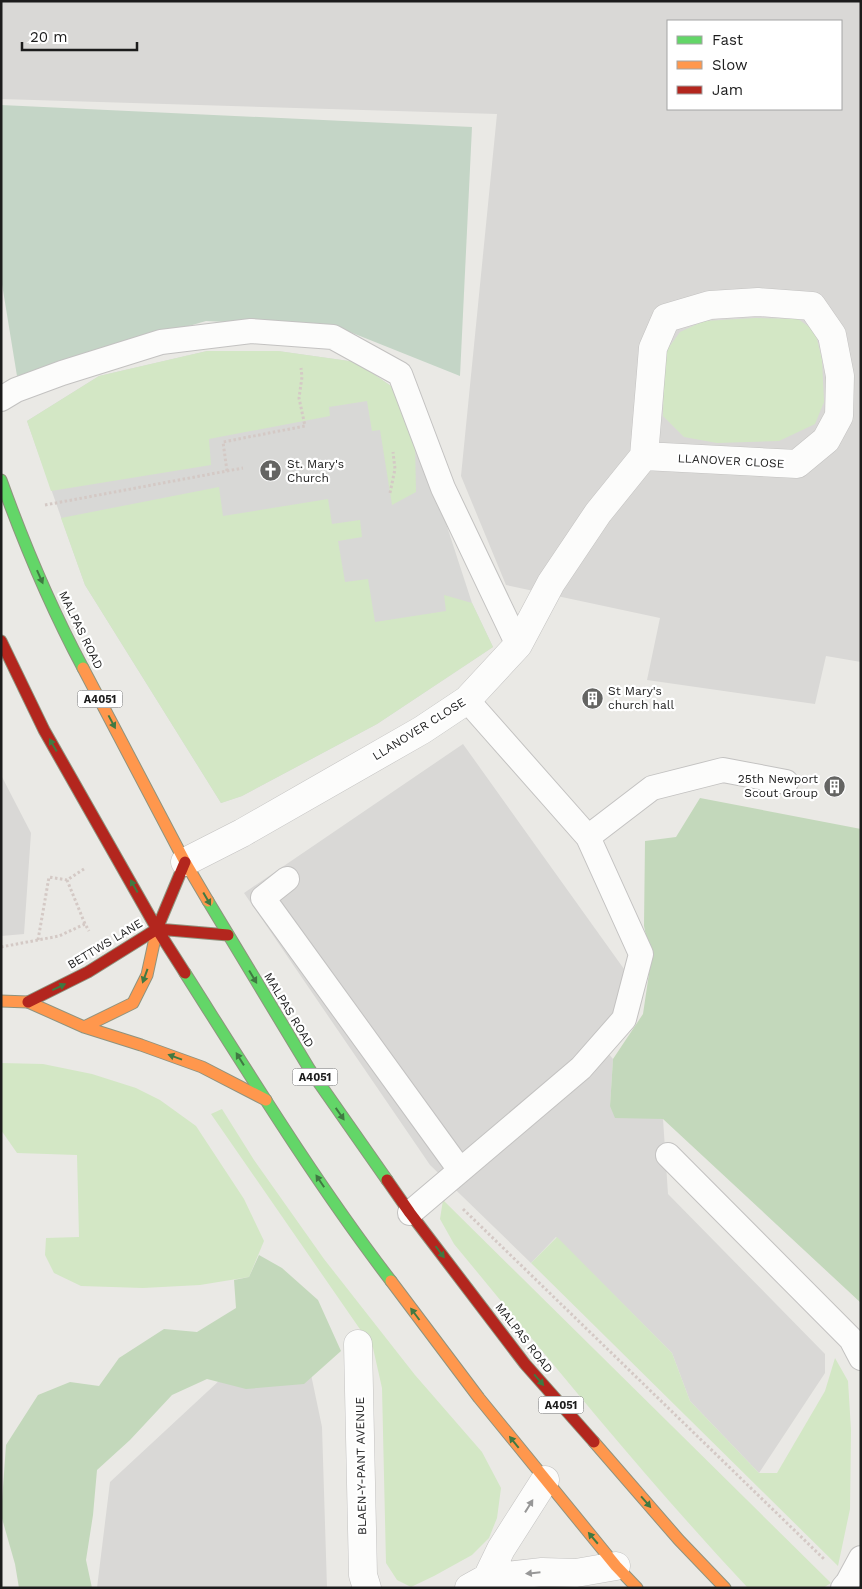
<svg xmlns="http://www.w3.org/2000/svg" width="862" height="1589" font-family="'Work Sans',sans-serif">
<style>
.residential{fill:#d9d8d6;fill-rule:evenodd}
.religious{fill:#d8d8d6}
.grass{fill:#d3e7c5}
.forest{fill:#c3d8bb}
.cemetery{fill:#c4d5c6}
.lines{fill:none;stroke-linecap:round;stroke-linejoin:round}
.lane-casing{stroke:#c3c2c1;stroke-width:26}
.street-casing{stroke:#c3c2c1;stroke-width:29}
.fast-casing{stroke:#8f937e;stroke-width:13}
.slow-casing{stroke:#8f937e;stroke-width:13}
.jam-casing{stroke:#8f937e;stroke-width:13}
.path{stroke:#d4c9c5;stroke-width:3;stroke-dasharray:2.5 2.5;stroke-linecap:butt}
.lane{stroke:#fcfcfb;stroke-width:24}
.street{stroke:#fcfcfb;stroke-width:28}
.fast{stroke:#63d668;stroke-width:11}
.slow{stroke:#ff974d;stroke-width:11}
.jam{stroke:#b3261e;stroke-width:11}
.oneway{fill:#407942}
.oneway2{fill:#979797}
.labels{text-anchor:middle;stroke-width:4.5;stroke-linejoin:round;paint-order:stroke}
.shield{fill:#fff;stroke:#606060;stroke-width:1}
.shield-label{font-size:11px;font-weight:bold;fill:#1c1c1c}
.street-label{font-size:12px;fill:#1c1c1c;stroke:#fff}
.poi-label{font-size:12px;fill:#1c1c1c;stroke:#fff;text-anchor:start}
</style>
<rect width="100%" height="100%" fill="#eae9e5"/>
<path class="residential" d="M2,1H861V662L826,656L815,704L647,680L660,618L506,585L461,476L497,114L1,99ZM668,21H841V109H668Z
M463,744L624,969L615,1015L598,1041L613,1059L610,1106L663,1119L668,1194L825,1354V1373L759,1473L690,1401L672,1353L556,1237L531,1263L430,1165L244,893Z
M1,775L31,833L24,934L1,936Z
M299,1317L322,1427L327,1588H97L110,1482L264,1339Z"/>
<path class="religious" d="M207,351H278L356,362L391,386L440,505L472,603L493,647L377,724L242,796L221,803L85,585L27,421L99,376Z"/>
<path class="grass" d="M756,318L798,319L815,331L822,360L824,402L815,424L779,441L717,443L684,437L663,416L664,378L667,350L680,332L704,321Z
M207,351H278L356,362L391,386L415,443L416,492L392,505L380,430L372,431L367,401L329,407L330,416L209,439L211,465L51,491L27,421L99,376Z
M219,487L223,516L328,499L332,524L360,520L362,537L338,541L345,582L368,579L375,622L446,611L444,595L472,603L493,647L377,724L242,796L221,803L85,585L61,518Z
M1,1063L43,1064L92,1074L136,1088L160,1100L196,1126L244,1199L264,1241L249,1277L200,1285L143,1288L81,1286L54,1273L45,1255L46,1238L79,1237L77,1155L17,1153L1,1130Z
M222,1109L254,1160L324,1259L415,1375L482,1452L501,1488L497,1518L489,1538L472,1555L434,1576L411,1587L397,1580L386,1563L382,1388L373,1348L211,1114Z
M443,1200L831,1583L823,1588L747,1587C644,1477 550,1360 454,1244L440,1219Z
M557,1237L672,1353L690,1401L759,1473H777L825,1391L835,1358L848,1381L851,1430L850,1509L838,1566L531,1263Z"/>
<path class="forest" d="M700,798L861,829V1303L663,1119L615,1118L610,1106L613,1059L643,1014L651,960L644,926L645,841L676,837Z
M259,1255L282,1268L318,1300L341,1351L304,1384L246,1389L207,1379L172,1395L130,1440L97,1470L93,1515L86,1560L92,1588H19L15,1564L1,1515L6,1445L38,1395L70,1382L99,1386L119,1358L164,1329L197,1332L236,1308L234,1280L249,1277Z"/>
<path class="cemetery" d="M1,105L472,127L460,376L340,328L206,321L17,376L1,278Z"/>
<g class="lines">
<defs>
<path id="lane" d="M1,399L16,390L62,373L161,342L251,331L333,337L400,374L443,488L518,645
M467,700L588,837L652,788L723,770L786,782
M287,879L263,898L460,1170
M668,1155L851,1339L861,1358
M410,1213L581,1068L624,1019L641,954L588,837
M843,1588L848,1582L861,1558"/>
<path id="street" d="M185,862L242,833L422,730L467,700L518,645L551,583L598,513L644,456L653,348L666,318L710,305L758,302L812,306L832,335L840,376L839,416L826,440L797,464L644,456
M358,1344L363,1575L367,1588
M487,1578L501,1549L545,1480
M469,1588L487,1578L542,1572L576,1573L616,1566"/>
<path id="fast" d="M1,480C24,544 51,608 83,668
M208,901L310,1070L387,1180
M185,973C251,1077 316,1183 391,1281"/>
<path id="slow" d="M83,668L185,862L208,901
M1,1001L28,1002L84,1027L141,1045L202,1067L266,1100
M84,1027L133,1003L147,975L157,929
M391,1281L479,1398L616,1566L637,1588
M594,1442L679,1540L725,1588"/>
<path id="jam" d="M1,641L44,730L157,929L185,973
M157,929L185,862
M157,929L228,935
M28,1002L88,972L157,929
M387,1180L410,1213L525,1364L594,1442"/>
</defs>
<use href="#lane" class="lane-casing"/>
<use href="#street" class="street-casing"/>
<use href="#fast" class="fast-casing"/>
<use href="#slow" class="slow-casing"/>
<use href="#jam" class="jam-casing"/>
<path class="path" d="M227,471L223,442L305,426L299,398L302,377L301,368
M390,493L395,469L393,452
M45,505L243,468
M84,869L67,880L85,924L89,931
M38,940L49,877L67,880
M1,947L59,936L85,924
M463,1209L824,1559"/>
<use href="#lane" class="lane"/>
<use href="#street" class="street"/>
<use href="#fast" class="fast"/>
<use href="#slow" class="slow"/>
<use href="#jam" class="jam"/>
</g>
<defs><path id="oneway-solid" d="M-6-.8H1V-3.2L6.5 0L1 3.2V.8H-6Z" transform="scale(1.25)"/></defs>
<g class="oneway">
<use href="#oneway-solid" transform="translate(40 577) rotate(66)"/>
<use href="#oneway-solid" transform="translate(112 722) rotate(62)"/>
<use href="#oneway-solid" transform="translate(53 745) rotate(-120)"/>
<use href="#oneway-solid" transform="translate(134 886) rotate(-119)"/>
<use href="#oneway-solid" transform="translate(207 899) rotate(60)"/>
<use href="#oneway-solid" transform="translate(145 976) rotate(110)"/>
<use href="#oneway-solid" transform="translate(253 977) rotate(59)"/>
<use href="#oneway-solid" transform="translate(59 987) rotate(-25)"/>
<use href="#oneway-solid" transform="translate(175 1057) rotate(-160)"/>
<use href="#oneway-solid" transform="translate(240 1059) rotate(-122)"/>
<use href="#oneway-solid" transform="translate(340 1114) rotate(55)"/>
<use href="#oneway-solid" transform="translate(320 1181) rotate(-124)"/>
<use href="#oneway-solid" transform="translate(440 1252) rotate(53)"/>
<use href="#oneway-solid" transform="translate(415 1314) rotate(-127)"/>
<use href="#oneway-solid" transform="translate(539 1380) rotate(49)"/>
<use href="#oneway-solid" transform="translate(514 1442) rotate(-129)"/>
<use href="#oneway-solid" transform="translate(646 1502) rotate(49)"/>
<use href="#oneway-solid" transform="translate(593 1538) rotate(-130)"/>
</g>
<g class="oneway2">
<use href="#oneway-solid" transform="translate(529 1506) rotate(-58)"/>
<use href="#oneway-solid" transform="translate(533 1573) rotate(174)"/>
</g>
<defs>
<symbol id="church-disc" viewBox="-11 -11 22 22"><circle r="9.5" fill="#646462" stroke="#fff"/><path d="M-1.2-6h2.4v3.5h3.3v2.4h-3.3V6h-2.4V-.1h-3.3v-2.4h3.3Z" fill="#fff"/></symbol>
<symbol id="building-disc" viewBox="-11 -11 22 22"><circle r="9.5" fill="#646462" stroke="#fff"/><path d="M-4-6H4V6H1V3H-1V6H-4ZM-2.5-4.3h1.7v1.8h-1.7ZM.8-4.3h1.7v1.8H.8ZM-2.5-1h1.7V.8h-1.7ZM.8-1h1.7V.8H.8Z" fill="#fff"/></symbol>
</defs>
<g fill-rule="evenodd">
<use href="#church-disc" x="258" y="458" width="25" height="25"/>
<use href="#building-disc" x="580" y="686" width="25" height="25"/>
<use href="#building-disc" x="822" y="774" width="25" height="25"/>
</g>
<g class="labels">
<g class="shield">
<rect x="77.5" y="690.5" width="45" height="17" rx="4"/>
<rect x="292.5" y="1068.5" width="45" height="17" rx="4"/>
<rect x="538.5" y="1396.5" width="45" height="17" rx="4"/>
</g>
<g class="shield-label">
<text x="100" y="703">A4051</text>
<text x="315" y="1081">A4051</text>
<text x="561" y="1409">A4051</text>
</g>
<g class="street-label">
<text transform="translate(731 461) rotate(3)" y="4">LLANOVER CLOSE</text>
<text transform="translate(81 630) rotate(64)" y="4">MALPAS ROAD</text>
<text transform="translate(419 729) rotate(-32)" y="4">LLANOVER CLOSE</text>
<text transform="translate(105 944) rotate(-31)" y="4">BETTWS LANE</text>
<text transform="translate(289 1010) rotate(59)" y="4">MALPAS ROAD</text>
<text transform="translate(524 1338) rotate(52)" y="4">MALPAS ROAD</text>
<text transform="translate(361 1466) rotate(-91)" y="4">BLAEN-Y-PANT AVENUE</text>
</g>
<g class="poi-label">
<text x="287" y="468">St. Mary's<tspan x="287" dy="14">Church</tspan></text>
<text x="608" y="695">St Mary's<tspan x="608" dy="14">church hall</tspan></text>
<text x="818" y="783" text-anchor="end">25th Newport<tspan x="818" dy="14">Scout Group</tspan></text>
</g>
</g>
<rect width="862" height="1589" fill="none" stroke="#1c1c1c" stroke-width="5"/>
<rect x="667" y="20" width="175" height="90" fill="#ffffff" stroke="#a4a4a4"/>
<rect x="677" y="36" width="25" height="8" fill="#63d668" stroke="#a4a4a4"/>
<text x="712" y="45" font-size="15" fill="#1c1c1c">Fast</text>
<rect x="677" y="61" width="25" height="8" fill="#ff974d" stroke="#a4a4a4"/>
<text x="712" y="70" font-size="15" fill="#1c1c1c">Slow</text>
<rect x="677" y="86" width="25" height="8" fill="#b3261e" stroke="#a4a4a4"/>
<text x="712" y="95" font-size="15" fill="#1c1c1c">Jam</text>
<path d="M22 42v8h115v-8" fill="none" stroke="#1c1c1c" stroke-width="2.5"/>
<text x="30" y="42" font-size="15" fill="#1c1c1c" stroke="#ffffff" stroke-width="4" paint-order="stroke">20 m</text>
</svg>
